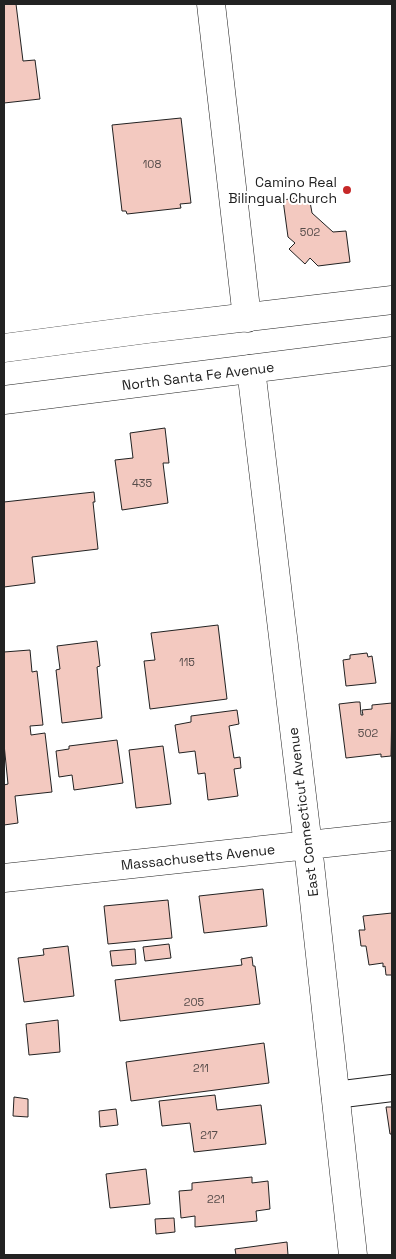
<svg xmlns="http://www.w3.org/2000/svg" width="396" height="1259" font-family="'Space Grotesk',sans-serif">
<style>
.building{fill:#f3c9c0;stroke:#222}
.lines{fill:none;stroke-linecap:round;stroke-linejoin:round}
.street-casing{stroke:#222;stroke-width:28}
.secondary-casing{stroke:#222;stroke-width:29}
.primary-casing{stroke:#222;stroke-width:29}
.street{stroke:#fff;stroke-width:26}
.secondary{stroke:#fff;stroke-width:28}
.primary{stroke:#fff;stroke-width:28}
.poi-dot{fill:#c62828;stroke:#fff;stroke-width:2}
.labels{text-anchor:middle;stroke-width:4;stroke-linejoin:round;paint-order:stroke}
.number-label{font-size:11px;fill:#564c4a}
.poi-label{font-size:14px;fill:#222;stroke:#fff;text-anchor:end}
.street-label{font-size:14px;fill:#222;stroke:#fff}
</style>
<rect width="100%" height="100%" fill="#fff"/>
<path class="building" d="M4,4H16L23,61L35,60L40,99L4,103Z
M181,118L191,203L180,204L181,208L127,214L126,211H122L112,125Z
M309,196L312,213L333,232L346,231L350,262L318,266L310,258L305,264L289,249L295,243L288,237L283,200Z
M165,428L169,463H163L168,503L122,510L115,460L133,458L130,433Z
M94,492L95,502H93L98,549L32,557L35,583L4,587V502Z
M218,625L227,699L150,709L144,661L155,660L151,633Z
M97,641L100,666L97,667L102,718L62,723L56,670L60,669L57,646Z
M30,650L32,672L37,671L43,725L30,726L31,735L45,733L52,792L15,796L18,823L4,825V785L8,784L4,744V652Z
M367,653L368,657L372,656L376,683L346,686L343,660L350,659V655Z
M356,702H360L361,715H363L362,710L372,709V705L392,703L391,756L381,757V754L346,758L339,704Z
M237,710L239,724L229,726L234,758L240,757L241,768L234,769L238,796L208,800L205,773L198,774L195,751L179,753L175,725L191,722V716Z
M117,740L123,783L74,790L72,775L59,777L56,751L69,749V746Z
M163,746L171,804L136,808L129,750Z
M263,889L267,926L204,933L199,896Z
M168,900L172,938L108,944L104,906Z
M392,913V975H386L385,966L383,967V963L369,965L366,946H361L359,930H365L363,916Z
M169,944L171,958L145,961L143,947Z
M68,946L74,996L24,1002L18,958L44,955L43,949Z
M135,949L136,964L112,966L110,951Z
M252,957L253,966H255L260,1004L120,1021L115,980L242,965L241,959Z
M58,1020L60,1052L29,1055L26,1024Z
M264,1043L269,1083L131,1101L126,1062Z
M215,1095L217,1110L261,1105L266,1144L194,1152L190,1123L162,1126L159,1101Z
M14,1097L28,1099V1117L13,1116Z
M386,1107H392V1134H390Z
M116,1109L118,1125L100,1127L99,1111Z
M146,1169L150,1204L110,1208L106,1174Z
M252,1177V1183L268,1181L270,1209L256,1211L257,1221L195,1227V1216L181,1218L179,1191L192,1190V1183Z
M174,1218L175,1232L156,1234L155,1219Z
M287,1242L288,1255H236L235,1249Z"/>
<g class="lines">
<defs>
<path id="street" d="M335,1095L392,1088"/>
<path id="secondary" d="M211,4L247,318
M251,369L308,846L353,1255
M4,878L392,836"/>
<path id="primary" d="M4,348L147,329L392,300
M4,400L392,351"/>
</defs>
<use href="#street" class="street-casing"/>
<use href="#secondary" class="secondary-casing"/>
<use href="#primary" class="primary-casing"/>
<use href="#street" class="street"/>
<use href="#secondary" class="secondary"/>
<use href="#primary" class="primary"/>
</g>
<circle class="poi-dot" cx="347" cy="190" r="5"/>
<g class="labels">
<g class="number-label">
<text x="152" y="168">108</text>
<text x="310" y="236">502</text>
<text x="142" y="487">435</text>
<text x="187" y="666">115</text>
<text x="368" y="737">502</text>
<text x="194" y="1006">205</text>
<text x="201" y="1072">211</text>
<text x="209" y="1139">217</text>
<text x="216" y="1203">221</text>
</g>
<g class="poi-label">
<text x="337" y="187">Camino Real<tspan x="337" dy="16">Bilingual Church</tspan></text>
</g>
<g class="street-label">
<text transform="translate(198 376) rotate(-7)" y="5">North Santa Fe Avenue</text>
<text transform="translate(303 812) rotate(-97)" y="5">East Connecticut Avenue</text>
<text transform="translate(198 857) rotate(-6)" y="5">Massachusetts Avenue</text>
</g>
</g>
<rect width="396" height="1259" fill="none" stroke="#222222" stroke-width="10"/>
</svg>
